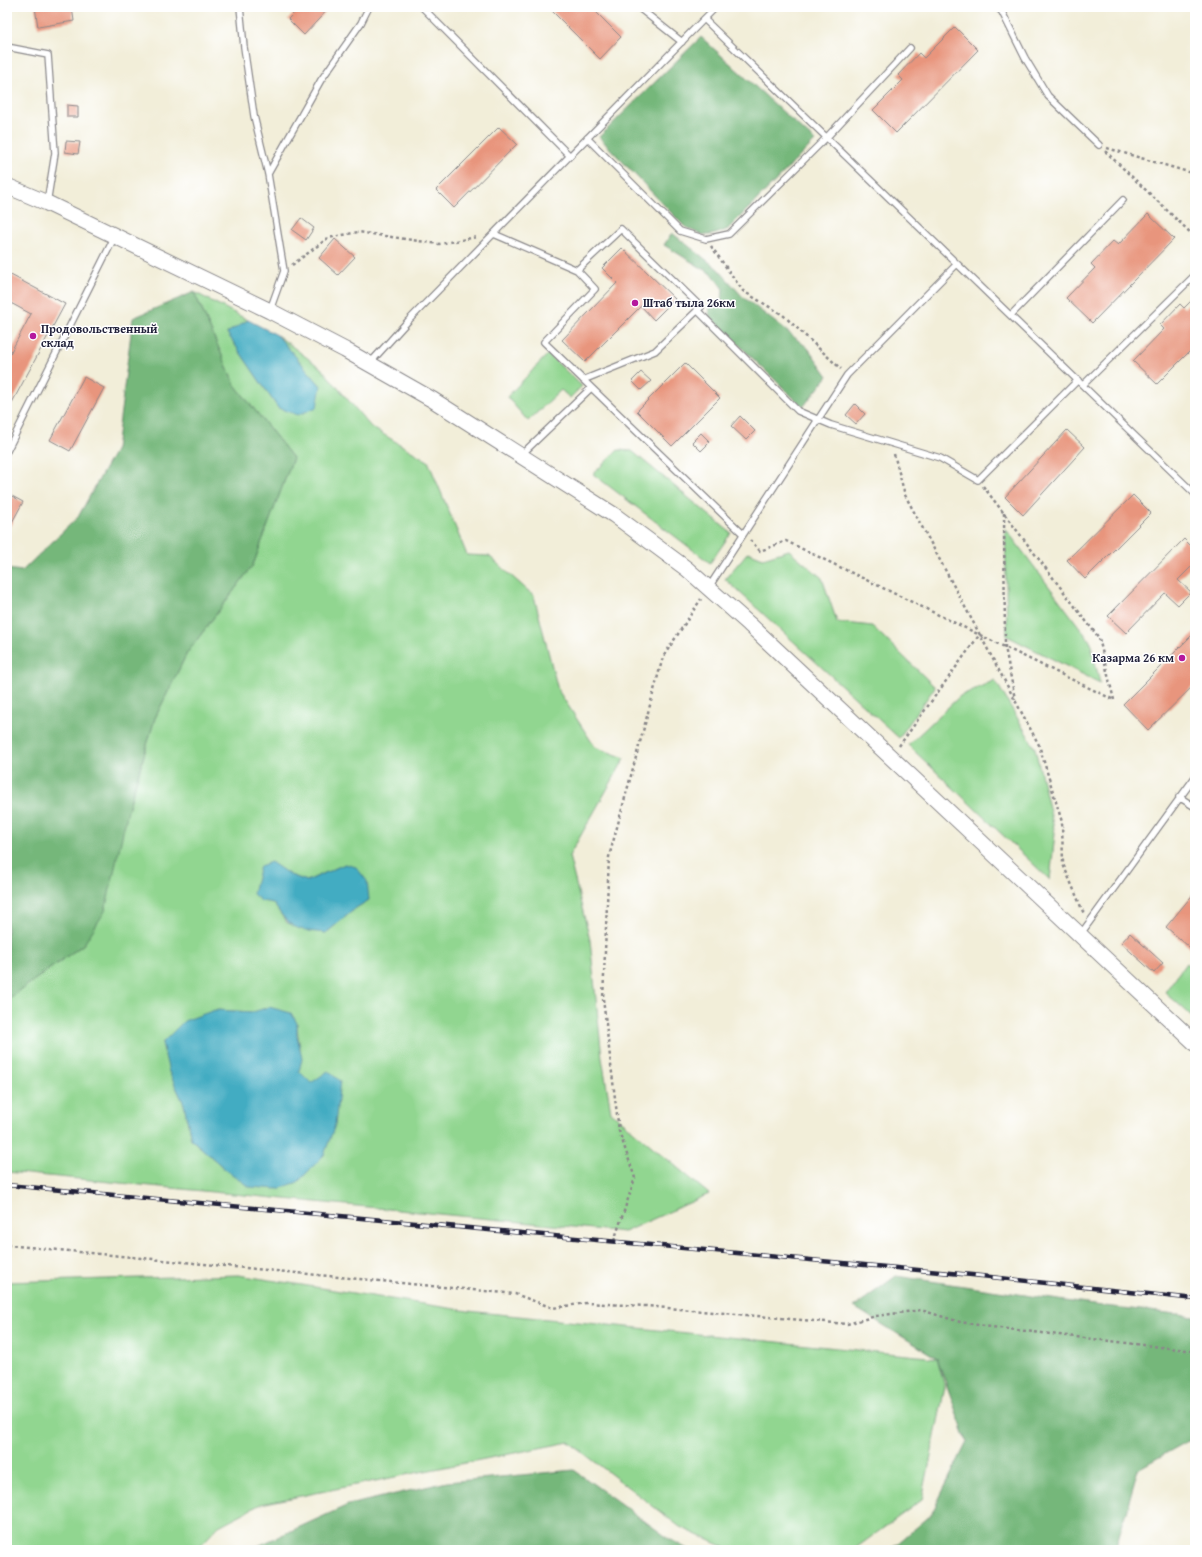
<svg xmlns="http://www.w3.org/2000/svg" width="1202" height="1557" font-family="'Gentium Book Plus',serif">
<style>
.green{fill:#91d690;stroke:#5a7c66;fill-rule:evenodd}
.forest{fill:#74b77a;stroke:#4b6c5a}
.water{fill:#43acc2;stroke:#32677e}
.building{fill:#e8957d}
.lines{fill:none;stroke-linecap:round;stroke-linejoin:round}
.lane-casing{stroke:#8a888a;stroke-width:8}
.secondary-casing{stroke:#8a888a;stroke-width:17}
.path{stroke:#8a888a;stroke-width:2.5;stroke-dasharray:3 3;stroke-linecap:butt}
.lane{stroke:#fff;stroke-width:5.5}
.secondary{stroke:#fff;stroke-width:15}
.rail-casing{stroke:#22223b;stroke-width:4.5}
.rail{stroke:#fff;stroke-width:3;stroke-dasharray:9;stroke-linecap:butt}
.poi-dot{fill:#b5179e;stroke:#fff;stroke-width:1.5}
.labels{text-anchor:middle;stroke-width:3;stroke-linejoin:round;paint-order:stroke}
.poi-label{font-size:12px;font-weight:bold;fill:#22223b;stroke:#fff;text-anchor:start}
</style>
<rect width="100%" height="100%" fill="#fff"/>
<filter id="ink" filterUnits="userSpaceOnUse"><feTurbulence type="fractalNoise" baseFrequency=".025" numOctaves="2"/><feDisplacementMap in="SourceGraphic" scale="8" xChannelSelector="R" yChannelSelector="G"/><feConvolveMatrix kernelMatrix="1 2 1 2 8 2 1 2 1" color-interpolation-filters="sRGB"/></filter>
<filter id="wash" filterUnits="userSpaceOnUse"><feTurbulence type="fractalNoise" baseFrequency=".012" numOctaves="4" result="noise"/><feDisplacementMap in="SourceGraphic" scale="16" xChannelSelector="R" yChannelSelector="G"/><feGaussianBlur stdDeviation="0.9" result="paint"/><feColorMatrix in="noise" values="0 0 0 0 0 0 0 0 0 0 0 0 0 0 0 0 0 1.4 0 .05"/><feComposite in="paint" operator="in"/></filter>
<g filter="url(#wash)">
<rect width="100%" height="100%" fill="#f2eed9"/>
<path class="green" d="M194,292L248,320L227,333L278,408L321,386L277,335L322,369L371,427L428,461L467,555L489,556L534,596L558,690L595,747L625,758L569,856L590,940L602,1058L611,1112L709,1194L624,1232L7,1172V1000L84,944L129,806L155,718L187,653L253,565L293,458L235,385ZM270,862L290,875L307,881L345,864L369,900L356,908L326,933L287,923L273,903ZM215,1010L253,1012L297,1023C297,1041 304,1053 299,1071L311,1083L225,1169L191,1139L184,1104L169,1072Z
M548,354L582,386L570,398L561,390L528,421L507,397Z
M618,450L632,451L731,533L710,563L593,474Z
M1005,528L1090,641L1100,683L1007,636Z
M789,550L822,578L837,622L872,626L935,687L899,738L725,579L748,552L763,558Z
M995,680L1035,748L1055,833L1050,880L908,745L960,696Z
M1186,963L1195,971V1019L1165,992Z
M238,1275L468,1311L937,1358L945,1387L922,1500L853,1550H731L680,1527L569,1442L261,1504L219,1526L196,1550H7V1282Z"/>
<path class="forest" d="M701,37L815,141L728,229C708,238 703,237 684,226L599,137Z
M672,233L718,269L742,296L808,348L828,376L803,407L709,316L710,304L722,302L723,289L713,275L664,245Z
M194,292L235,385L293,458L253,565L187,653L155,718L129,806L105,911L84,944L7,1000V569L22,571L78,517L116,449L133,318Z
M896,1276L1086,1304L1195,1316V1440L1188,1441L1138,1469L1115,1550H890L931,1515L967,1442L937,1358L854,1307Z
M574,1470L668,1538L689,1550H249L348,1505L447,1482Z"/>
<path class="water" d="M248,320L277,335L321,386L317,407L298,415L278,408L227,333Z
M271,862L290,875L307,881L345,864L356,867L367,881L369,900L356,908L326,933C295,930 291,929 273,903L261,901L253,894L260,866Z
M269,1007L291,1013L297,1023V1035L302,1059L299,1071L311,1083L328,1071L340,1081L335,1125L324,1155L298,1182L278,1189L249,1187L225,1169L191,1139L184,1104L169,1072L162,1043L184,1021L215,1010L253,1012Z"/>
<g id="blocks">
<path class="building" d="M35,7H72L74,21L38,27Z
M300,7H330L304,35L288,19Z
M548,7H591L621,37L600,59Z
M955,27L978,50L896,133L873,110L903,80L898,75L919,53L924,58Z
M67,105L78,106V117H67Z
M499,127L517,144L454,208L436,190Z
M66,141L80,142L78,154L65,152Z
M1148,214L1174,239L1092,323L1066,298L1095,268L1091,264L1113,241L1118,245Z
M301,218L314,228L306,240L292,230Z
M335,239L355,257L338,275L319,258Z
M622,248L675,299L654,320L641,306L585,362L562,340L617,283L602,268Z
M7,273L65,304L7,412V359L31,314L7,301Z
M1195,297V346L1157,384L1133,361L1164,329L1160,325L1180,304L1184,308Z
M685,363L720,398L672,446L637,411Z
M641,372L651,381L641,390L632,381Z
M84,377L104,388L70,451L50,440Z
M855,404L865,414L856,424L846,415Z
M740,416L755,431L746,440L731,426Z
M1067,430L1085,447L1023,515L1005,497Z
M701,433L710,442L701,451L692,442Z
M1133,495L1151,513L1085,579L1067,560Z
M12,496L23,502L10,526L7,525V504Z
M1184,539L1195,550V563L1178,580L1191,592L1178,605L1165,593L1126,633L1108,616Z
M1195,632V684L1148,730L1123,704Z
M1195,892V952L1166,927Z
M1130,933L1163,963L1154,973L1121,943Z
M1195,955V963L1191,960Z"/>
</g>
</g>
<g filter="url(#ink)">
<use href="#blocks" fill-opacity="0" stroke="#8a888a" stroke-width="1"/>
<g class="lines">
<defs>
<path id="lane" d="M240,7L244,47L254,116L268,174L284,271L270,310
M422,7L570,156
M638,7L682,42
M997,7L1002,12L1025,58L1048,96L1099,145
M704,19L716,7
M7,47L48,55L55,153L47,203
M587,138L680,231L706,239L729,234L827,137L910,48
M268,174L321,80L361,23L369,7
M494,234L577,270L621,229L701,307L655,351L583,380
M577,270L595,289L544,342L742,533
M697,310L798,411L831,425L940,458L978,480L1078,380
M1011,315L1123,200
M370,363L408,321L704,19L1195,494
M1083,385L1195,275
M7,451L115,236
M522,454L591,388
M709,587L847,375L957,264
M1179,797L1195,807
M1080,935L1195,777"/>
<path id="secondary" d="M7,186L47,203L270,311L345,350L433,400L614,515L687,569L749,624L1195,1043"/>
</defs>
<use href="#lane" class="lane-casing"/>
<use href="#secondary" class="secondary-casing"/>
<path class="path" d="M1107,148L1195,174
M1105,151L1195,237
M711,246L743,291L783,315L841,369
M292,265L328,238L358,232L439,244L477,237
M894,454L905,495L1039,745L1062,822L1063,864L1084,914
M983,486L1099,638L1114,700
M1004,513L1005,647L1015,699
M750,540L760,551L786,541L1114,700
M899,746L980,634
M614,1241L635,1178L619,1131L603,999L609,857L663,657L701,599
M7,1245L515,1294L553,1308L586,1303L646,1306L847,1324L876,1316L921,1310L960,1322L991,1327L1195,1351"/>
<use href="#lane" class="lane"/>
<use href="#secondary" class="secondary"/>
<defs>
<path id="rail" d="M7,1185L972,1275L1195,1299"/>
</defs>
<use href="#rail" class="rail-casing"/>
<use href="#rail" class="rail"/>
</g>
</g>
<g class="poi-dot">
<circle cx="635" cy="303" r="4"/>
<circle cx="33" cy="336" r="4"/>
<circle cx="1182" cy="658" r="4"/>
</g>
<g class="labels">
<g class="poi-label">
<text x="643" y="307">Штаб тыла 26км</text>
<text x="41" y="333">Продовольственный<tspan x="41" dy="14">склад</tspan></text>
<text x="1174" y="662" text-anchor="end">Казарма 26 км</text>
</g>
</g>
<rect width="1202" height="1557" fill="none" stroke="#fff" stroke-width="24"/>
</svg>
